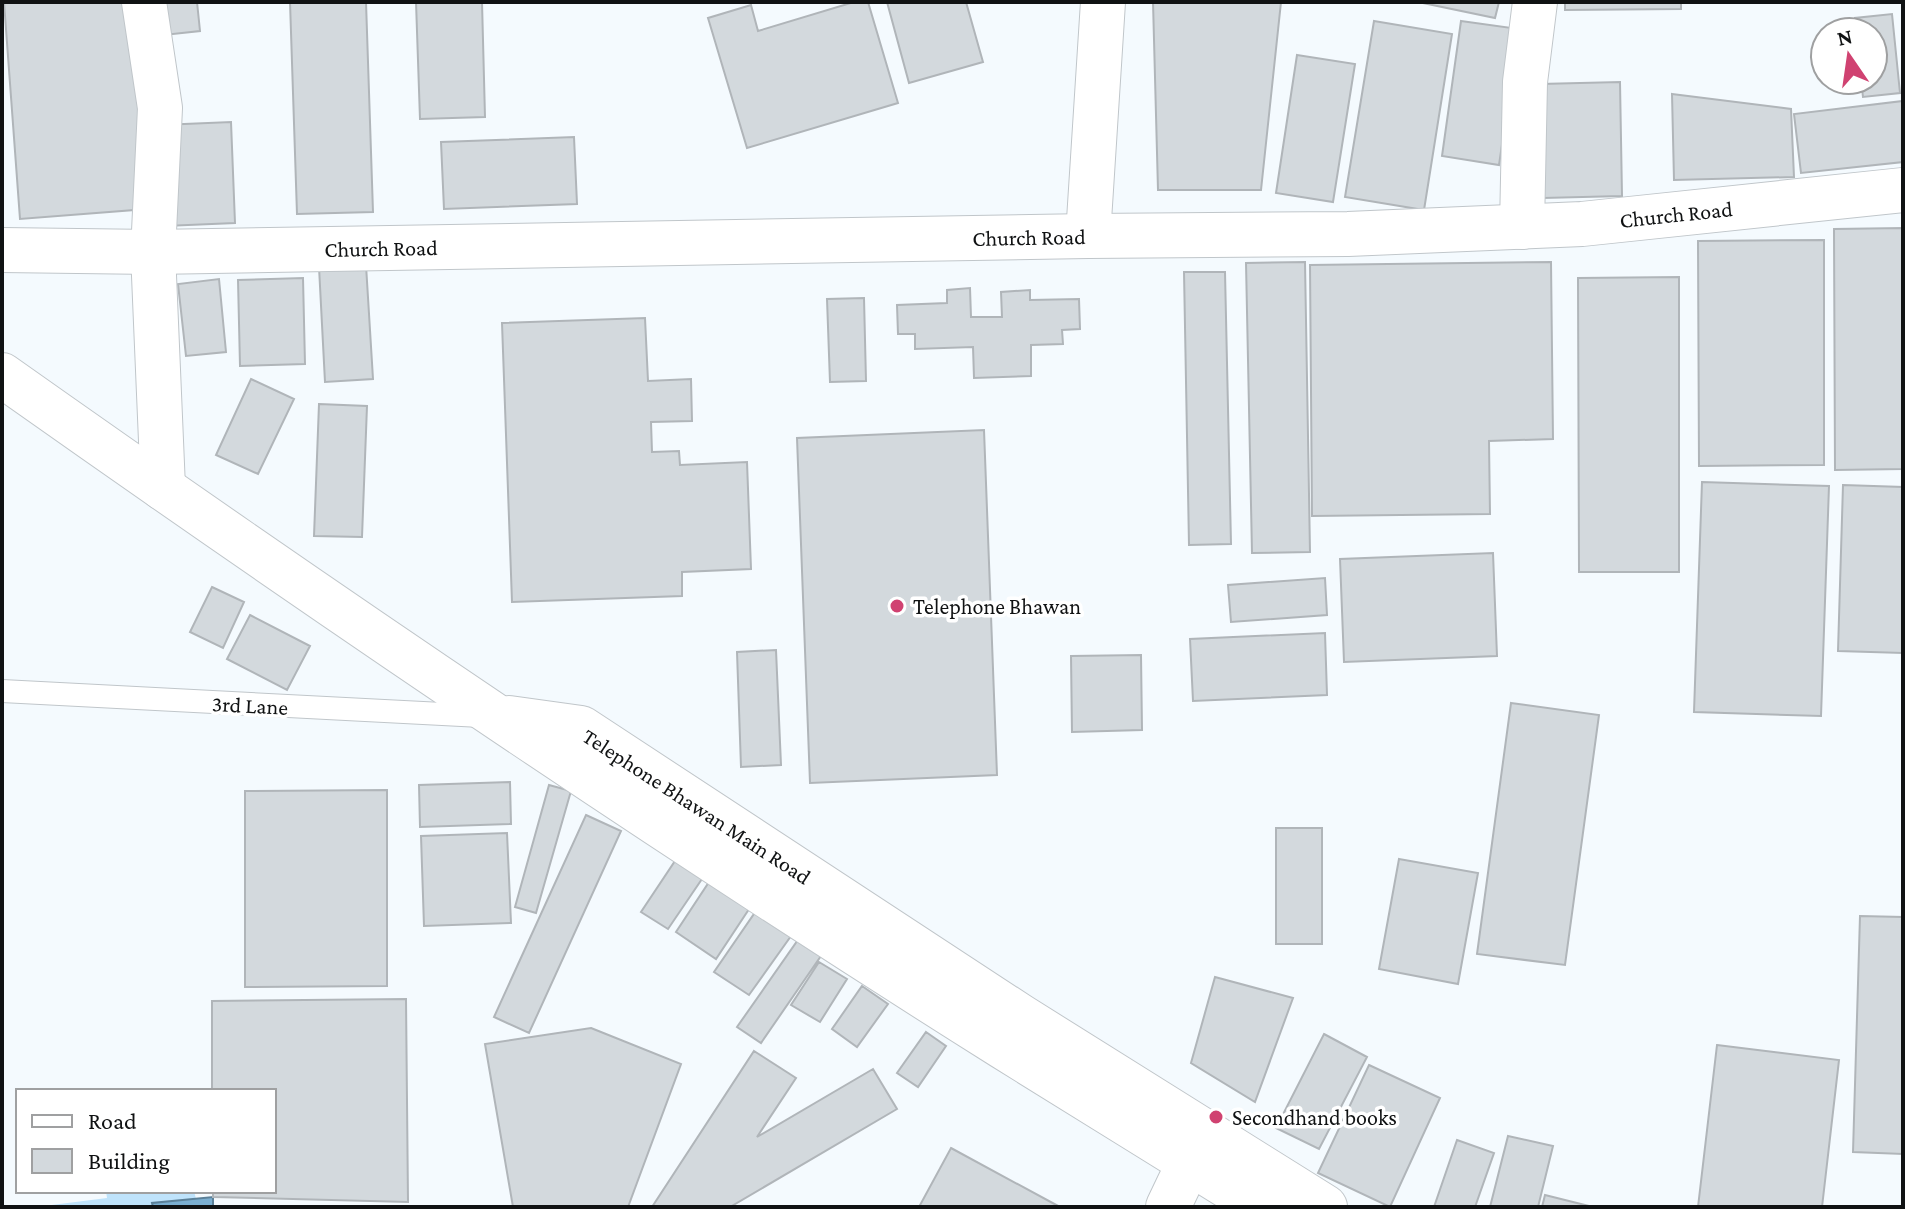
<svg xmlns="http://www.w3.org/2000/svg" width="1905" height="1209" font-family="'Crimson Pro',serif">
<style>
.green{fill:#bfe3fb}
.water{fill:#7bafd1;stroke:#5b8098;stroke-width:2}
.building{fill:#d3d9dd;stroke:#b0b5b9;stroke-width:2}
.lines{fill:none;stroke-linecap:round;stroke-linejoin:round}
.lane-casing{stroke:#c0c6ca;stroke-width:24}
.street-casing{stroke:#c0c6ca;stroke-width:46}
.secondary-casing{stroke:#c0c6ca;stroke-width:46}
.lane{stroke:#fff;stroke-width:22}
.street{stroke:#fff;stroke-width:44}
.secondary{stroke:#fff;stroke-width:44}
.poi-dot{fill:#d04271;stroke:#fff;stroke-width:3}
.labels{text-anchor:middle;stroke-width:7;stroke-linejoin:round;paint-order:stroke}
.street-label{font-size:22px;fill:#101213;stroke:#fff}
.poi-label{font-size:22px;fill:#101213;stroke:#fff;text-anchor:start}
</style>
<rect width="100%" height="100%" fill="#f4fafe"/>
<path class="green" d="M106,1191H194L198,1207H36L107,1198Z"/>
<path class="water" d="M213,1197V1207H153L152,1203Z"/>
<path class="building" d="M4,2H132L147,209L20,219Z
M160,2H197L200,31L164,35Z
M290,2H366L373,212L297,214Z
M416,2H482L485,117L420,119Z
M854,2H868L898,103L747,148L708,18L751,5L758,31Z
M887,2H966L983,62L909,83Z
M1153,2H1281L1261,190H1158Z
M1418,2H1499L1495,18Z
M1565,2H1681V9L1565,10Z
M1892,14L1900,93L1863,97L1861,80H1873V32H1856L1855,18Z
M1374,21L1452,34L1424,210L1345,197Z
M1461,21L1519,29L1499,165L1442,156Z
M1297,55L1355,64L1333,202L1276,193Z
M1620,82L1622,196L1543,198L1540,84Z
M1672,94L1791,109L1794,177L1674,180Z
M1903,101V162L1801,173L1794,114Z
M231,122L235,223L165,226L161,125Z
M574,137L577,204L444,209L441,142Z
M1903,228V469L1835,470L1834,229Z
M1824,240V465L1699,466L1698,241Z
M1305,262L1310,552L1252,553L1246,263Z
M1551,262L1553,439L1489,441L1490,514L1312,516L1310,265Z
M366,265L373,379L325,382L319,267Z
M1184,272H1225L1231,544L1189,545Z
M1679,277V572H1579L1578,278Z
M303,278L305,364L240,366L238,280Z
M219,279L226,352L186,356L178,284Z
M970,288L971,317H1002L1001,292L1030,290V300L1079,299L1080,329L1062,330L1063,344L1031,345V376L974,378L973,347L915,349V334H898L897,305L947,303V290Z
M864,298L866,381L830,382L827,299Z
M645,318L648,381L691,379L692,421L651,422L652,452L679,451L680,465L747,462L751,569L682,572V596L512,602L502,323Z
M251,379L294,399L258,474L216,455Z
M319,404L367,406L362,537L314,536Z
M984,430L997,775L810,783L797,438Z
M1702,482L1829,486L1821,716L1694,712Z
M1843,485L1903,487V653L1838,651Z
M1493,553L1497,656L1344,662L1340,559Z
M1325,578L1327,615L1231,622L1228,585Z
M212,587L244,602L223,648L190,632Z
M250,615L310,646L287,690L227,659Z
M1325,633L1327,695L1193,701L1190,639Z
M776,650L781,765L741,767L737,652Z
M1141,655L1142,730L1072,732L1071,656Z
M1511,703L1599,715L1565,965L1477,954Z
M510,782L511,824L420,827L419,785Z
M549,785L571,791L536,913L515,907Z
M387,790V986L245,987V791Z
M586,815L621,831L529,1033L494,1017Z
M1276,828H1322V944H1276Z
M507,833L511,923L424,926L421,836Z
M679,855L706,873L668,929L641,912Z
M1399,859L1478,873L1458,984L1379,969Z
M715,873L755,900L716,959L676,932Z
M756,911L791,936L749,995L714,972Z
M1860,916L1903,917V1154L1853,1152Z
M800,937L823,953L761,1043L737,1027Z
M819,962L847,979L820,1022L791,1005Z
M1215,977L1293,998L1255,1102L1191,1063Z
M862,986L888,1004L857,1047L832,1029Z
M406,999L408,1202L213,1197V1191H274V1091H212V1001Z
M591,1028L681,1064L628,1207H513L485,1044Z
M926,1032L946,1046L918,1087L897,1073Z
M1324,1034L1367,1057L1319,1149L1276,1128Z
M1717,1045L1839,1060L1822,1207H1698Z
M754,1051L796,1078L757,1137L873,1069L897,1109L730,1207H652Z
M1369,1065L1440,1098L1390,1207L1318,1173Z
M1508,1136L1553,1146L1538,1207H1490Z
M1457,1140L1494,1153L1475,1207H1434Z
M951,1148L1060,1207H919Z
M1545,1195L1593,1207H1542Z"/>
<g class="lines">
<defs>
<path id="lane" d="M2,691L481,716"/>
<path id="street" d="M144,2L160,108L153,252L163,488
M1522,227L1525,82L1535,2
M1088,236L1103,2
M1168,1207L1189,1163"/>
<path id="secondary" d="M2,250L153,252L1088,236L1348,234L1582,224L1903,190
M2,375C330,607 663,833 1003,1047C1089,1101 1175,1153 1261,1207
M509,718L581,728L1020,1016L1325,1207"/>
</defs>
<use href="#lane" class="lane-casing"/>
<use href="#street" class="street-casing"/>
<use href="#secondary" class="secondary-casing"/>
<use href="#lane" class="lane"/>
<use href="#street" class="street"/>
<use href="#secondary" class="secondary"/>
</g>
<g class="poi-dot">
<circle cx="897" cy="606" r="8"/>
<circle cx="1216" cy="1117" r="8"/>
</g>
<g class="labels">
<g class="street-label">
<text transform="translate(1676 214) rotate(-6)" y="8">Church Road</text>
<text transform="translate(1029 237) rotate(-1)" y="8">Church Road</text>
<text transform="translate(381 248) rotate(-1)" y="8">Church Road</text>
<text transform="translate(250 705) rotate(3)" y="8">3rd Lane</text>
<text transform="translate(697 806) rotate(33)" y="8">Telephone Bhawan Main Road</text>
</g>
<g class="poi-label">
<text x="913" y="614">Telephone Bhawan</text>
<text x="1232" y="1125">Secondhand books</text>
</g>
</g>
<rect width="1905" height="1209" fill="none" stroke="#101213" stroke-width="8"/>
<rect x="16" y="1089" width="260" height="104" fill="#ffffff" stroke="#9fa0a1" stroke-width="2"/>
<rect x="32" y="1115" width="40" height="12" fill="#ffffff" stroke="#9fa0a1" stroke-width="2"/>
<text x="88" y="1129" font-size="24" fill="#101213">Road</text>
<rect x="32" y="1149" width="40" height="24" fill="#d3d9dd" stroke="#9fa0a1" stroke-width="2"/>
<text x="88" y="1169" font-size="24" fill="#101213">Building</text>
<g transform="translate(1849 56) rotate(347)"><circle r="38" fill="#ffffff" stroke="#9fa0a1" stroke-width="2"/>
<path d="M0-6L14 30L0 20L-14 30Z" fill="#d04271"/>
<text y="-12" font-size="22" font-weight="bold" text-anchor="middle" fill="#101213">N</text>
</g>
</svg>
